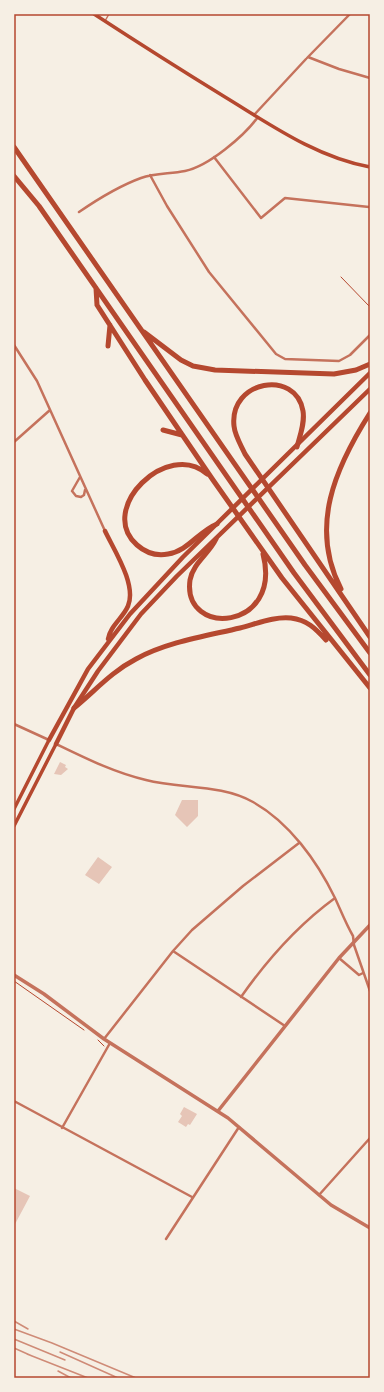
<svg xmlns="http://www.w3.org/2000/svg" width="384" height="1392" font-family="Barlow,sans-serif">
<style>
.building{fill:#e6c5b7}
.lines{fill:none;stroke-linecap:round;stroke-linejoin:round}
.path{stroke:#b5482f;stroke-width:1}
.service{stroke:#c5725c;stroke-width:1.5}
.minor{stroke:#c5725c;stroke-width:2.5}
.tertiary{stroke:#c5725c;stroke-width:3.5}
.secondary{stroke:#b5482f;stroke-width:3.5}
.trunk{stroke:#b5482f;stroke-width:4.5}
.motorway{stroke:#b5482f;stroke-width:5}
.rail{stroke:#cf8b77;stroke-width:1.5}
.neatline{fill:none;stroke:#b5482f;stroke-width:1.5}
</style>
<rect width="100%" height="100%" fill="#f6efe4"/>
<path class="building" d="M60,762L66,765L65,767L68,769L61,775L54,774Z
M182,800H198V816L187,827L175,815Z
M98,857L112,867L99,884L85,875Z
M184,1107L197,1114L190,1125L188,1124L186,1127L178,1122L182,1116L180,1114Z
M14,1188L30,1196L14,1226Z"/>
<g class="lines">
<path class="path" d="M341,277L370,307
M14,981L84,1030
M98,1040L104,1046"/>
<path class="service" d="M105,21L109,14"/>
<path class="minor" d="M308,57L339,69L370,78
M307,58L350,14
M254,115L306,59
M214,157L261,218L285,198L369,207
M150,175L167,206L209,272L276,354L285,359L339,361L350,355L370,335
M79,212C98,199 119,186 141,178C155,173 170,174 185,171C209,166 244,136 258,117
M14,345L37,381L105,531
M14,442L50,410
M80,477L72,491L76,496L81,497L84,495L85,490
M14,724L49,740
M56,744C85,758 115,773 146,780C181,789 221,784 253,802C289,822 317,861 335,898C341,911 346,924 353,936L354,945L370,991
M173,951L285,1026
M339,958L359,975L363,973
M241,997C267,960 298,925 335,898
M104,1039L173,951L192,930L243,886L299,843
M14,1101L192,1197
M62,1128L110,1043
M319,1195L370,1138
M166,1239L239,1127"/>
<path class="tertiary" d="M14,975L44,994L104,1039L228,1118L331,1205L370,1228
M218,1111L339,958L370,925"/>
<path class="secondary" d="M94,14C137,42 181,70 225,97C271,125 316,157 370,167
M14,809L49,740
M14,826L56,744"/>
<path class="trunk" d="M105,531C114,550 137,585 128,606C123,618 110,626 108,639
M49,740L88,669L130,614L183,557L370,373
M56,744L74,708L98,671L141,614L177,576L370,389"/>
<path class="motorway" d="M14,147L305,565L370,653
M14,176L39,206L294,573L370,675
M96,288L97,305L145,380L213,480L282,578L370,688
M144,332L181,360L193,366L215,370L334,374L356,370L370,364
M108,346L110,325
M163,430L182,435
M297,447C300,435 305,423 303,411C296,369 229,380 234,426C235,436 241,445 245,454L370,637
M207,474C168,439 96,509 137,545C146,553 157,556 168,554C188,551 199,531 217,524
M216,539C209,554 193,563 190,580C182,638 283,631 263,554
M341,589C309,527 335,468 370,413
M74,708C95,691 111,672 136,659C167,642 206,636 240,628C256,624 275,616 291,618C307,620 315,628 326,640"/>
<path class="rail" d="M14,1321L28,1329
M14,1329L52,1343L136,1378
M14,1339L65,1360
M14,1348L32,1356
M60,1352L118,1378
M27,1354L88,1378
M58,1371L71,1378"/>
</g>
<rect width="384" height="1392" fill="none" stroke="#f6efe4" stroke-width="30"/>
<rect x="15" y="15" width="354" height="1362" class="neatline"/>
</svg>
